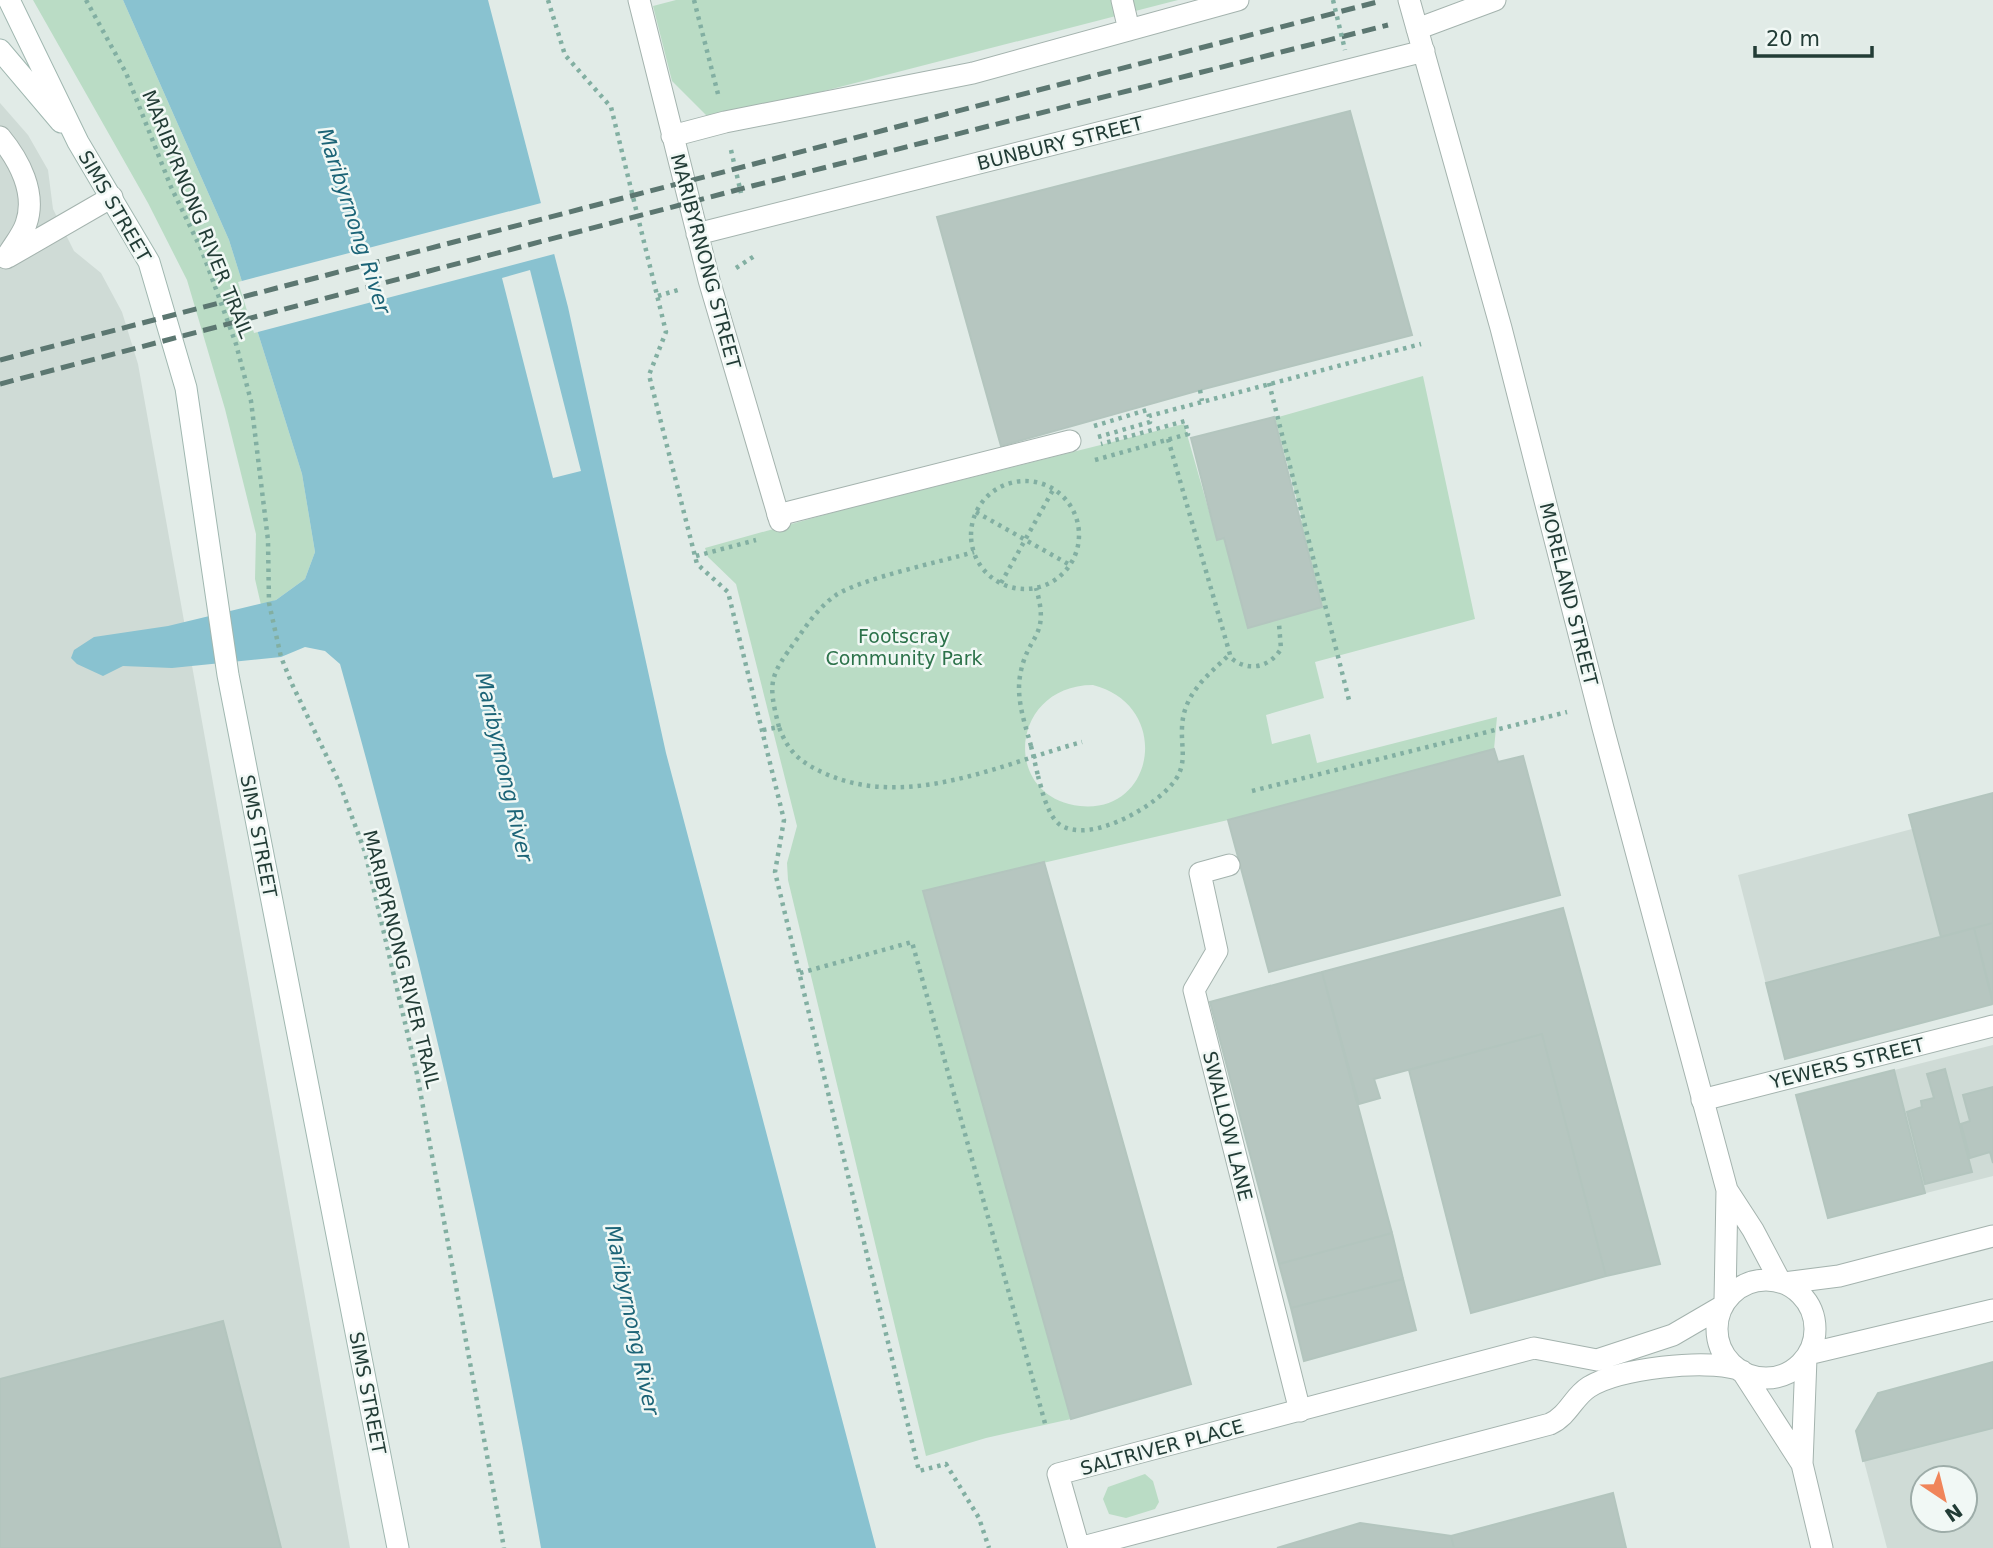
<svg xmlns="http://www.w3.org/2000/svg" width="1993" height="1548" font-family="'DejaVu Sans',sans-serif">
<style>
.built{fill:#cfdbd6;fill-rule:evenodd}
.green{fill:#badcc5;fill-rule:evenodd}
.water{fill:#89c2d0}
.pier{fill:#e1ebe7}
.building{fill:#b6c6c0;stroke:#b3c5be;stroke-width:2}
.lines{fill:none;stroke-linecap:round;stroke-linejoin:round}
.lane-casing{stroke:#a4b3ae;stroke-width:23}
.street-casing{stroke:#a4b3ae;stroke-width:23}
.secondary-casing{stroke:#a0b7b0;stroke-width:23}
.path{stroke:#82afa2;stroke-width:4.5;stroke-dasharray:3.5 5;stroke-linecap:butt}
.lane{stroke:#fff;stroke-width:21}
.street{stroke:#fff;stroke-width:21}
.secondary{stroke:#fff;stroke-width:21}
.rail{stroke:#5c7771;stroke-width:5;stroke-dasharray:14 7;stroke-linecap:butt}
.path-bridge{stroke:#82afa2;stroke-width:4.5;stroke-dasharray:3.5 5;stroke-linecap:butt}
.labels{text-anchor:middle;stroke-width:5;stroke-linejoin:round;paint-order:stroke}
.street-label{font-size:19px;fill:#223c36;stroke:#f1f8f5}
.park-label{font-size:19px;fill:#2c724a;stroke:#f1f8f5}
.water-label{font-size:21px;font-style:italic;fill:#1c6477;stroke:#f1f8f5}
</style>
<rect width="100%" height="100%" fill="#e1ebe7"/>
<path class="built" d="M0,103L28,135L48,170L53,209L74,251L101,273L122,312L138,364L350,1548H0Z
M1993,793V1004L1785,1059L1738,875L1912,829Z
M1993,1045V1176L1828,1218L1796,1095Z
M1993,1362V1548H1887L1856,1431L1878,1393ZM1923,1478H1965V1520H1923Z"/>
<path class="green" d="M33,0H123L229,240L302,474L315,552L305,579L276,600L261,605L255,579L256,534L225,409L187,280L148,203Z
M676,0H1178L711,120L672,81L653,6Z
M1423,376L1475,619L1315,662L1324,698L1266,715L1272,744L1310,734L1317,763L1497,717L1494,749L1228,820L923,891L1071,1419L986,1438L926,1456L788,880L787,863L797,826L736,584L708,557L705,548L838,511L1184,424L1217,539L1224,538L1248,628L1302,519L1275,418ZM1093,685C1172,705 1156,814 1080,806C1000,797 1010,685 1093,685Z
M1145,1474L1153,1481L1159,1502L1155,1509L1126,1518L1109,1514L1103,1499L1108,1487Z"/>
<path class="water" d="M123,0H488L568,307L666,753L876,1548H541C489,1251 422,955 340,664L325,651L305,647L281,657L172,668L123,666L103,676L77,664L71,658L74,650L94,637L168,626L276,600L305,579L315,552L302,474L229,240Z"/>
<path class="pier" d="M545,202L558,253L254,333L238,282Z
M530,270L581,471L553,478L502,278Z"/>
<path class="building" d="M1350,111L1412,335L1200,390L1001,446L937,217Z
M1274,417L1322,607L1248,628L1224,538L1217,540L1191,438Z
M1494,749L1498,762L1523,756L1560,895L1269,972L1228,820Z
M1993,793V923L1941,937L1909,815Z
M1044,862L1191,1384L1071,1419L923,891Z
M1563,908L1660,1264L1606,1276L1542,1034L1374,1079L1380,1098L1359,1104L1322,972Z
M1993,923V1001L1974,928Z
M1974,928L1993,1004L1785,1059L1766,983Z
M1322,972L1392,1233L1279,1264L1210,1002Z
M1542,1034L1606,1276L1471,1313L1409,1070Z
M1945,1069L1972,1172L1925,1184L1907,1112L1922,1107L1921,1101L1934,1098L1927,1074Z
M1894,1070L1925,1193L1828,1218L1796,1095Z
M1993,1087V1163L1990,1152L1970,1158L1961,1124L1970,1121L1963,1095Z
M1392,1233L1403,1279L1291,1308L1279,1264Z
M1403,1279L1416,1330L1304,1361L1291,1308Z
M223,1321L281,1548H0V1379Z
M1993,1362V1428L1863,1461L1856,1431L1878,1393Z
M1613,1493L1626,1548H1454L1451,1536Z
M1360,1523L1451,1536L1454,1548H1277Z"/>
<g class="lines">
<defs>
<path id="lane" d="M0,137C19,160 37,193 26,224C22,236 12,247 6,258
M8,257L112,197
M778,515L1070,441
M1229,865L1200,873L1217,951L1194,990L1300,1411
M1702,1100L1993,1026"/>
<path id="street" d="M639,0L709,280L780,521
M1122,0L1129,30
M1409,0L1501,328L1603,728L1727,1190L1725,1302
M1417,29L1495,0
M672,136L725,122L973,73L1238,0
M697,234L1424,51
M1727,1190L1753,1230L1780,1281
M1717 1329a49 49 0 1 1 98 0a49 49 0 1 1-98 0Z
M1784,1283L1839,1276L1993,1236
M1721,1307L1673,1335L1597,1360L1534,1348L1058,1474L1079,1548L1550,1424C1569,1415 1573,1397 1589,1387C1620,1368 1704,1359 1738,1369
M1808,1354L1993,1310
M1806,1358L1802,1464L1822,1548
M1742,1371L1802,1464"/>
<path id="secondary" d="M9,0L78,142L149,262L186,388L228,675L398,1548
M0,50L61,122"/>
</defs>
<use href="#lane" class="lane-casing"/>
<use href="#street" class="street-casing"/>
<use href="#secondary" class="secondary-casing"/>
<path class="path" d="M86,0L126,73L171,187L202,251L236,344L251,401L268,540L269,603L281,657L292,684L339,782L365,852L417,1074L504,1548
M548,0L565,55L611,107L666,332L649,375L697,564L728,592L784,820L775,872L919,1471L946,1464L979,1518L989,1548
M694,0L718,94
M731,150L741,193
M736,268L756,255
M658,296L681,289
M1269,383L1350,704
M1200,390L1202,401
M1094,426L1147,410L1149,416
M1098,437L1150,422L1149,416L1421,344
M1168,439L1231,658C1248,672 1269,668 1281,649L1279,624
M1095,460L1188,434L1185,421L1101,444
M971 535a54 54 0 1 1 108 0a54 54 0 1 1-108 0Z
M976,512L1070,565
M696,556L756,540
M1001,583L1053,490
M779,727C767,681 770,676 797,639C808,623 820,606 836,595C863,578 940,562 974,552
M763,730L779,727C788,752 801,763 826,774C909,810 1001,764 1082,742
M1031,746C1025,724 1016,699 1020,676C1027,633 1051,639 1036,588
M1038,776C1042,790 1047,814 1059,824C1089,846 1159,805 1176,779C1187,762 1181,747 1182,728C1183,694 1207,676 1230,654
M1252,791L1567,712
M800,973L912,942L1046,1427"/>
<use href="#lane" class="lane"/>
<use href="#street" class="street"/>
<use href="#secondary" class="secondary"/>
<path class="rail" d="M0,360L1381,1
M0,384L752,186L1388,25"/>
<path class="path-bridge" d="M1333,0L1345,50
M1031,746L1038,776"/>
</g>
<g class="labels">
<g class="street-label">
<text transform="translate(1060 143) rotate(-14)" y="7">BUNBURY STREET</text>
<text transform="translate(115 206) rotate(60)" y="7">SIMS STREET</text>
<text transform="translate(198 214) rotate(68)" y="7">MARIBYRNONG RIVER TRAIL</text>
<text transform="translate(706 261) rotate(75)" y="7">MARIBYRNONG STREET</text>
<text transform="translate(1569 594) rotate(76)" y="7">MORELAND STREET</text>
<text transform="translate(259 836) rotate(79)" y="7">SIMS STREET</text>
<text transform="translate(402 959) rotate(76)" y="7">MARIBYRNONG RIVER TRAIL</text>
<text transform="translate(1847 1063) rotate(-14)" y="7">YEWERS STREET</text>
<text transform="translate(1228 1126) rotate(76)" y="7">SWALLOW LANE</text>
<text transform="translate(368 1393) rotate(79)" y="7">SIMS STREET</text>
<text transform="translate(1162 1447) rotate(-15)" y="7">SALTRIVER PLACE</text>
</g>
<g class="park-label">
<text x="904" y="643">Footscray<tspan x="904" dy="22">Community Park</tspan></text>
</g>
<g class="water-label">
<text transform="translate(354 221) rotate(72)" y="7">Maribyrnong River</text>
<text transform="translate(504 767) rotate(77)" y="7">Maribyrnong River</text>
<text transform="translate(632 1320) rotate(78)" y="7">Maribyrnong River</text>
</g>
</g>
<g transform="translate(1944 1499) rotate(145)"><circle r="33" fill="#f1f8f5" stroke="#9eada9" stroke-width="2"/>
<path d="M0-5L12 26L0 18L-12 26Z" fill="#f0855a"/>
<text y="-10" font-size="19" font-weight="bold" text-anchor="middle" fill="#223c36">N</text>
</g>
<path d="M1755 46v10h117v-10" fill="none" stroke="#223c36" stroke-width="3.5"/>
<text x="1766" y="46" font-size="21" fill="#223c36" stroke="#f1f8f5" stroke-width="5" paint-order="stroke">20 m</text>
</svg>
